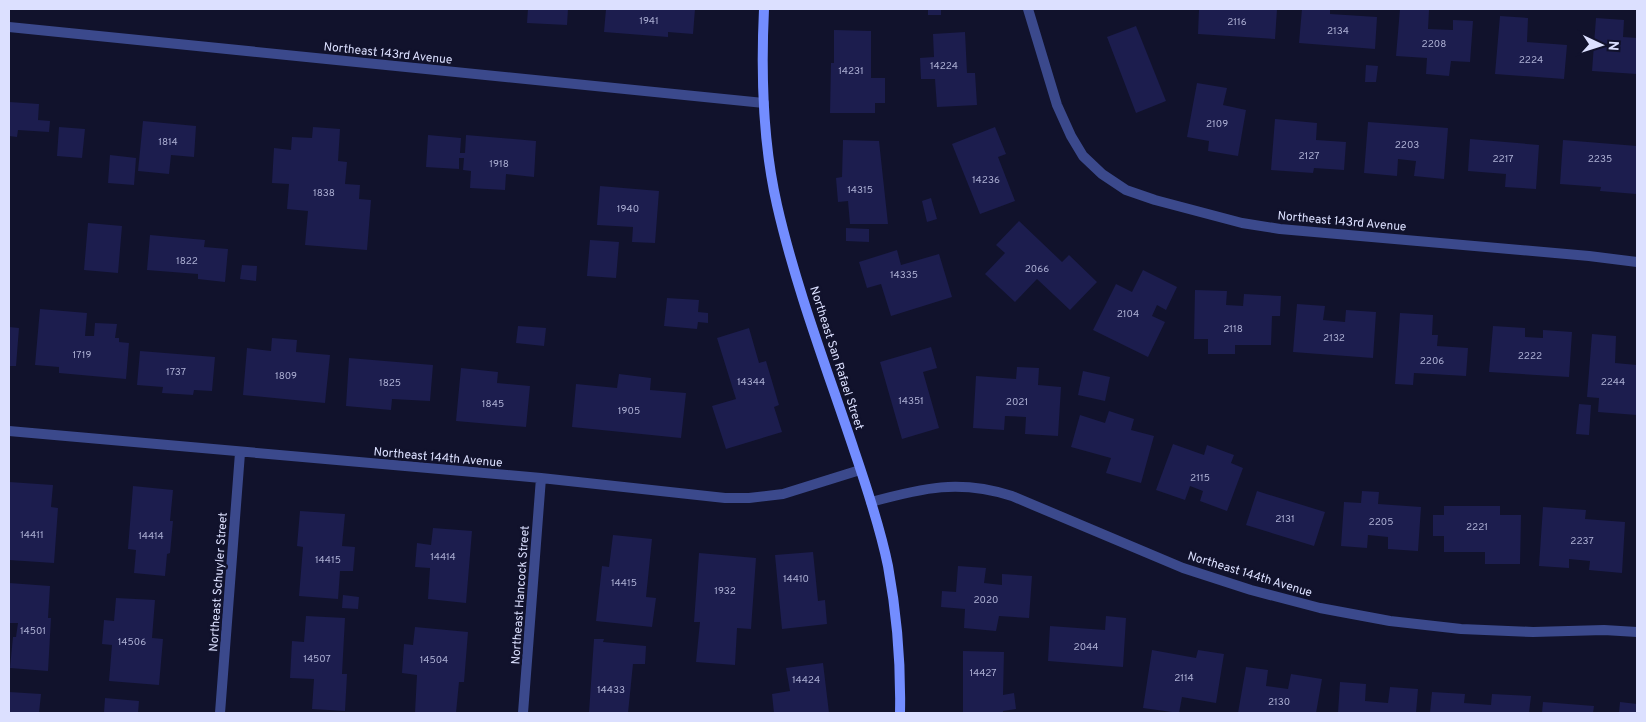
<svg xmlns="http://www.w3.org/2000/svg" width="1646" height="722" font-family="Overpass,sans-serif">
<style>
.building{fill:#1c1d4e}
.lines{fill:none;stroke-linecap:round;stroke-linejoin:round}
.street{stroke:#3b498c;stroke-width:10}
.secondary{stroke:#738dff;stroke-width:10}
.labels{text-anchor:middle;stroke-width:5;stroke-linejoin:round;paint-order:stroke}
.number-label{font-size:10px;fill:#acafd3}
.street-label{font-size:12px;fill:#dce0ff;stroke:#11122c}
</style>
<rect width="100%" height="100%" fill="#11122c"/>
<path class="building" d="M528,9H568L567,25L527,23Z
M606,9H695L693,34L668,32V37L604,32Z
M928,9H941V15H928Z
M1199,9H1277L1275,39L1198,34Z
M1302,9H1330V14L1377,17L1375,49L1299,43Z
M1400,9L1429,10L1428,29L1453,30V20L1473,21L1470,62L1451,61L1449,76L1426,74L1427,58L1396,56Z
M1500,16L1528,18L1527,42L1567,45L1564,79L1495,74Z
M1596,18L1624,20L1623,37L1637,38V74L1592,71Z
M1136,26L1166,101L1136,113L1107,37Z
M834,30L871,31V78H885V103H875V113H830L831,63H834Z
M965,32L967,73H975L977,105L937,107L935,79H921L920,58L934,57L933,34Z
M1366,65L1378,66L1376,82H1365Z
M1197,83L1227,88L1223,105L1246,110L1238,156L1208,151L1209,141L1187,137Z
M9,102L39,104L38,120L50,121L49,132L18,130L17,137L9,136Z
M1275,119L1317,123L1316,140L1346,142L1344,170L1314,168L1313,173L1271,170Z
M143,121L196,126L194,157L171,155L169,174L138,171Z
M1368,122L1448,128L1444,179L1414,176L1416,161L1398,159L1397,176L1364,173Z
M59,127L85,129L82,158L57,156Z
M313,127L340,129L338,161L347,162L345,184L360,185L359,199L371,200L367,250L305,245L308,211L287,209L289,184L272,183L274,148L291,150L292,137L312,138Z
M995,127L1006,154L998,157L1015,201L980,214L952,144Z
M428,135L461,138L460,153H465L466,135L536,141L534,177L506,174L505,190L470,188L471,171L463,170L464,158H459V169L426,167Z
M1470,139L1539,145L1536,189L1505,187L1506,174L1468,171Z
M843,140L879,141L888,224H850L848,201L838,202L836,178L842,177Z
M1563,140L1637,146L1636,194L1600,191L1601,187L1560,184Z
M110,155L136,158L134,185L108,183Z
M600,186L659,191L655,243L632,242L633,227L597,225Z
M931,198L937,219L927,222L922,201Z
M1019,221L1062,262L1069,255L1097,282L1070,310L1037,279L1015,302L985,274L1005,253L996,245Z
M88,223L122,226L118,273L84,270Z
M846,228L869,229V242L846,241Z
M150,235L205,240L204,247L228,249L225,282L198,279V274L147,270Z
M590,240L619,242L616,278L587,276Z
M897,250L901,265L939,254L952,297L891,316L881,284L867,288L859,262Z
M242,265L257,266L256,281L240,279Z
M1143,270L1177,287L1166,310L1157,305L1152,316L1165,322L1148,357L1093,330L1116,284L1132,292Z
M1195,290L1227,291L1226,305L1243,306L1244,294L1281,296L1280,316H1272L1271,345H1235V354H1208V339H1194Z
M667,298L699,300L698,312L708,313V323L698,322L697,329L664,326Z
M1297,304L1325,306L1323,320L1345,322L1346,310L1376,312L1373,358L1293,352Z
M40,309L87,313L85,336H94L95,323L117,324L115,338H119V342L129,343L126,379L59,373V367L35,365Z
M1400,313L1433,315L1432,335H1438L1437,346L1468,348L1466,376L1414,373L1413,385L1395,384Z
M518,326L546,328L544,346L516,343Z
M1493,326L1525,328V337L1543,338V330L1572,332L1569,377L1489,372Z
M9,327L19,328L16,366H9Z
M749,328L759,363L766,361L779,405L774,407L782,432L726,449L712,406L736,399L717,338Z
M1592,334L1616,336L1615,363L1637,365V415L1598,412L1599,398L1587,397Z
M272,338L297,340L296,352L330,355L325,403L243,395L247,348L271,351Z
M931,347L937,368L923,372L939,428L902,439L880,362Z
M140,351L215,357L212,391L194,390L193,395L162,393L163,387L137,385Z
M349,358L433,365L430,401L392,399L391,410L346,406Z
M1017,367L1039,368L1038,385L1061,387L1058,436L1025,434L1026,417L1005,416L1004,430L973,428L976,376L1016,379Z
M461,368L498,372L497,383L530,386L526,427L456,421Z
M1083,371L1110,377L1105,401L1078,395Z
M619,374L651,378L650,390L686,393L681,438L572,427L576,384L617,388Z
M1579,404L1591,405L1589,435L1576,434Z
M1109,411L1134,419L1131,430L1154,436L1141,483L1106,473L1111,458L1071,447L1080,415L1105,423Z
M1173,444L1204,455L1207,445L1234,455L1231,463L1243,468L1227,511L1200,501L1203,491L1190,486L1185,500L1156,490Z
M9,482L53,485L51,507L58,508L54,563L9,560Z
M133,486L173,490L170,521H173L170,553L167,554L165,576L134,573L136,550L128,549Z
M1257,491L1325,512L1314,546L1246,525Z
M1362,491L1379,492L1378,504L1421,507L1418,551L1388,549V537L1368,535L1367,548L1341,546L1344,502L1361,503Z
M1444,506H1500V515H1521L1520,564H1485V552H1444V536H1433V515H1444Z
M1543,507L1586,510L1585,519L1625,522L1622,573L1589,570L1590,561L1569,559V568L1539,566Z
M300,511L345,514L342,546L355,547L353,571H340L338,599L299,596L303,547L297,546Z
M433,528L472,531L466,603L428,599L430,568L415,567L417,543L431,545Z
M613,535L652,539L646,597L656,598L652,627L596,621L602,566L609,567Z
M813,552L818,601L825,600L827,624L782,629L775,555Z
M699,553L756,558L751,629L737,628L735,665L696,662L700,622H694Z
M958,566L986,568L984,583L1002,585V574L1032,576L1029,618L999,616L996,631L964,628L965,609L941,607L942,591L956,592Z
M9,583L50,586L48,618H51L48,671L10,668L13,637H16L18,623H9Z
M343,595L359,597L358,609L342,608Z
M116,598L155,600L152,638L163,639L159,685L109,681L112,645L102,644L104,620L114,621Z
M306,616L345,618L342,674H347L345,711L312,709L314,679L290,678L292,641L304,642Z
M1106,616L1126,618L1123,667L1048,661L1050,626L1105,630Z
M415,627L468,632L464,682H459L456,713H415L417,675L402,673L404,644L413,645Z
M594,639H604L603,642L646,646L645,664H633L628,713H589Z
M1152,650L1196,658L1198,650L1224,654L1216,703L1182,697L1179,713L1143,708Z
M963,651L1004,652L1003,695L1014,693L1016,709L1003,711V713H963Z
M823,663L829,713H774L772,694L790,691L786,668Z
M1246,667L1268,670L1266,686L1288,689L1291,674L1322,679L1316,713H1238Z
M1340,682L1366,684L1365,701L1388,703L1390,687L1418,689L1416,713H1338Z
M9,692L41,694L39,713H9Z
M1432,692L1465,694L1464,703L1491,705L1492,694L1531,696L1529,713H1430Z
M105,698L139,701L138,713H104Z
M1543,702L1594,706L1593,713H1542Z
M1620,702L1637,704V713H1619Z"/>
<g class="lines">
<path class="street" d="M1028,9L1057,105L1071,136L1083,156L1102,174L1126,190L1155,200L1242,223L1280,229L1589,256L1637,262
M9,27L764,103
M9,431L541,478L725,498H749L783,494L860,470
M871,502C923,488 959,479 1012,496L1183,568L1251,590L1320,608L1390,621L1461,629L1533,632L1604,630L1637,632
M220,713L240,453
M523,713L541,478"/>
<path class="secondary" d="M764,9C761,71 763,144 777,205C796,288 827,369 854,450C867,488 880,527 888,566C897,615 901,664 900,713"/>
</g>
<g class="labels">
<g class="number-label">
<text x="649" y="24">1941</text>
<text x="1237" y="25">2116</text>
<text x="1338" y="34">2134</text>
<text x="1434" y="47">2208</text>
<text x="1531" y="63">2224</text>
<text x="944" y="69">14224</text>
<text x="851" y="74">14231</text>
<text x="1217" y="127">2109</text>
<text x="168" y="145">1814</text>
<text x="1407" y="148">2203</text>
<text x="1309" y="159">2127</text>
<text x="1503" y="162">2217</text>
<text x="1600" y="162">2235</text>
<text x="499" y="167">1918</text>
<text x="986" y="183">14236</text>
<text x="860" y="193">14315</text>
<text x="324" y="196">1838</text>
<text x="628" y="212">1940</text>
<text x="187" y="264">1822</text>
<text x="1037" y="272">2066</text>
<text x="904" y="278">14335</text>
<text x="1128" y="317">2104</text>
<text x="1233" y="332">2118</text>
<text x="1334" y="341">2132</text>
<text x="82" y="358">1719</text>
<text x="1530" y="359">2222</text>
<text x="1432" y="364">2206</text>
<text x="176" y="375">1737</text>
<text x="286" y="379">1809</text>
<text x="751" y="385">14344</text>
<text x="1613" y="385">2244</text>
<text x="390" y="386">1825</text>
<text x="911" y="404">14351</text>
<text x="1017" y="405">2021</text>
<text x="493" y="407">1845</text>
<text x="629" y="414">1905</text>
<text x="1200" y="481">2115</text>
<text x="1285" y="522">2131</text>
<text x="1381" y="525">2205</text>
<text x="1477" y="530">2221</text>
<text x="32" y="538">14411</text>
<text x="151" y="539">14414</text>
<text x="1582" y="544">2237</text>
<text x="443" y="560">14414</text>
<text x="328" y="563">14415</text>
<text x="796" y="582">14410</text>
<text x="624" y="586">14415</text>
<text x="725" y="594">1932</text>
<text x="986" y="603">2020</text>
<text x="33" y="634">14501</text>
<text x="132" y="645">14506</text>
<text x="1086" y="650">2044</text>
<text x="317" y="662">14507</text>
<text x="434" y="663">14504</text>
<text x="983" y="676">14427</text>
<text x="1184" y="681">2114</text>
<text x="806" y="683">14424</text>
<text x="611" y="693">14433</text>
<text x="1279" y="705">2130</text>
</g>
<g class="street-label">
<text transform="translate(388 53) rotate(6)" y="4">Northeast 143rd Avenue</text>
<text transform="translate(1342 221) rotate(5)" y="4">Northeast 143rd Avenue</text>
<text transform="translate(837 358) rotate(72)" y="4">Northeast San Rafael Street</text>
<text transform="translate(438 457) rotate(5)" y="4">Northeast 144th Avenue</text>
<text transform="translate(1250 574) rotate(17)" y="4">Northeast 144th Avenue</text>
<text transform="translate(218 582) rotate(-86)" y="4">Northeast Schuyler Street</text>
<text transform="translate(520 595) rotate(-86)" y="4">Northeast Hancock Street</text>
</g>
</g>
<rect width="1646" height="722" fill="none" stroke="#dce0ff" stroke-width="20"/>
<g transform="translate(1601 45) rotate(94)" stroke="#11122c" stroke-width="4" paint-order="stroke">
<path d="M0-4L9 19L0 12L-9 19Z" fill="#dce0ff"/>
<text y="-8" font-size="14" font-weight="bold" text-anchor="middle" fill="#dce0ff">N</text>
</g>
</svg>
